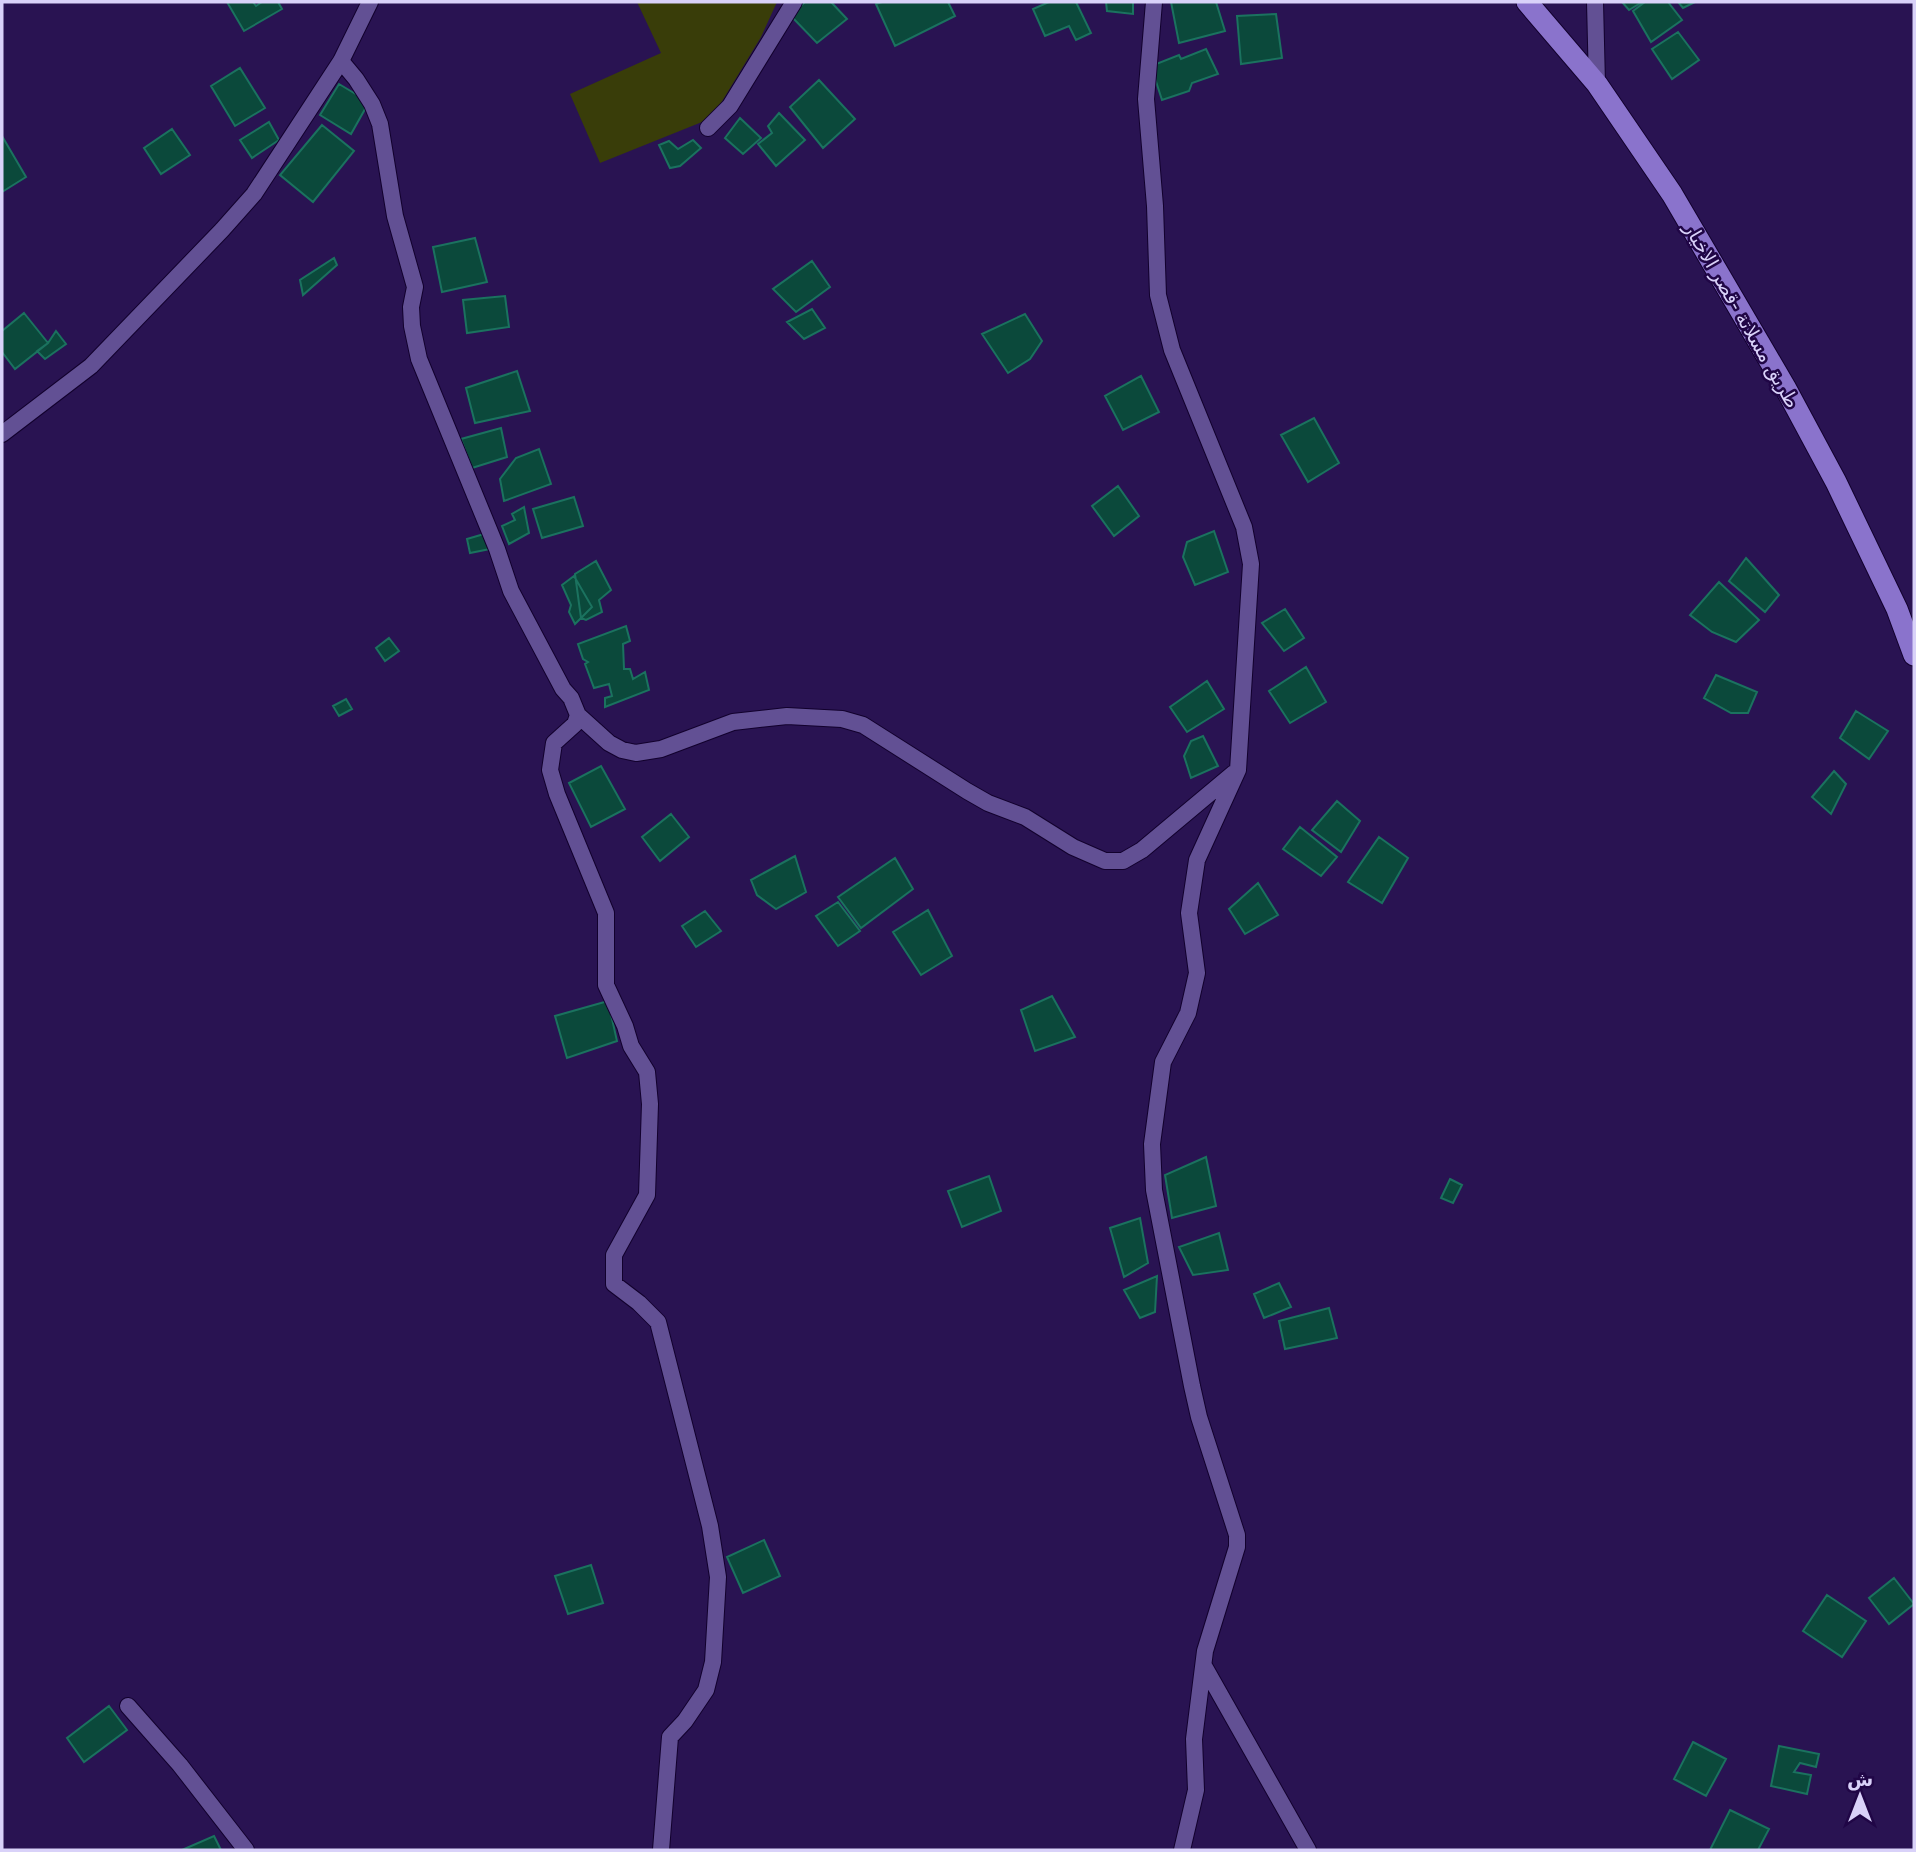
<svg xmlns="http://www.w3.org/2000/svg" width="1916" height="1852" font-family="'DejaVu Sans',Cairo,sans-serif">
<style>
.green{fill:#393d09}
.building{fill:#0b493b;stroke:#1b725f;stroke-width:2}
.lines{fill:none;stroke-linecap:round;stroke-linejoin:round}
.street-casing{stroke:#12012d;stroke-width:18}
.primary-casing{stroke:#12012d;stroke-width:23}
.street{stroke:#625094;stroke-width:16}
.primary{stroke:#8a73cc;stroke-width:21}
.labels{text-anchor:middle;stroke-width:5;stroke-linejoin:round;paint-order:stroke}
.street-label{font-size:19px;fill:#d9d2f9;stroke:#200646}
</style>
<rect width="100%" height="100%" fill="#291352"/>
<path class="green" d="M637,2H777L761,37L712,118L600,163L570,94L661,53Z"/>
<path class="building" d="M227,2H253L256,6L262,2H278L282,9L244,31Z
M805,2H831L847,19L817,43L790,15Z
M882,2H948L955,16L895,46L876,4Z
M1049,2H1076L1091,33L1076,40L1069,26L1045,36L1033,9Z
M1106,2H1133V14L1107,11Z
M1171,2H1216L1225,31L1179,43Z
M1622,2H1642L1629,10Z
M1645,2H1668L1682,20L1651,42L1633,11Z
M1678,2H1695L1683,8Z
M1276,14L1282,58L1241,64L1237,16Z
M1678,32L1699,60L1672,79L1652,49Z
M1206,49L1218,74L1192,83L1189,91L1162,100L1151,66L1179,55L1181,59Z
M240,68L265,108L235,126L211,86Z
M819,80L855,119L823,148L790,107Z
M339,84L369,102L351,134L320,115Z
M779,113L805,140L776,166L758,144L772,133L768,126Z
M740,118L761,138L743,154L725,138Z
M269,122L279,140L252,158L240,140Z
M322,125L354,151L313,202L280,175Z
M172,129L190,155L161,174L144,148Z
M2,136L26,177L2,192Z
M693,140L701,148L680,166L670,168L659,145L669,141L678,149Z
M475,238L487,282L442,292L433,247Z
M334,258L337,265L303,295L300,280Z
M812,261L830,287L796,312L773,289Z
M505,296L509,327L467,333L463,300Z
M812,309L825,328L804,339L787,322Z
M24,313L48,343L15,369L2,352V331Z
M1025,314L1042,341L1030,359L1008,373L982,334Z
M56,331L66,344L45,359L37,351L48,343Z
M517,371L530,411L475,423L466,388Z
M1141,376L1159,412L1123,430L1105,396Z
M1314,418L1339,463L1308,482L1281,435Z
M501,428L507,457L472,468L461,439Z
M539,449L551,484L504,501L500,479L516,458Z
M1118,486L1139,516L1114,536L1092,506Z
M574,497L583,526L542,538L533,509Z
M524,507L529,533L509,544L502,526L515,520L512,514Z
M1214,531L1228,572L1195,585L1183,557L1187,542Z
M484,534L490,549L470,553L467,539Z
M1746,558L1779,595L1765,612L1729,581Z
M596,561L611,590L599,600L602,612L586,620L581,618L575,574Z
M574,576L592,607L575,624L569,612L571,605L562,585Z
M1719,582L1759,620L1736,642L1712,632L1690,615Z
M1285,609L1304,638L1284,651L1262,623Z
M626,626L630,641L623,644L624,669H630L633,679L645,672L649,690L605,707V698L612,696L609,684L594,688L585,664L588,662L583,659L578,644Z
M389,638L399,651L385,661L376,648Z
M1306,667L1326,702L1290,723L1269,691Z
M1716,675L1757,692L1748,713H1731L1704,698Z
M1207,681L1224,709L1187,732L1170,707Z
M346,699L352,709L339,716L333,706Z
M1856,711L1888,731L1869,759L1840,738Z
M1203,736L1218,766L1191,778L1184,756L1191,741Z
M601,766L625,809L591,827L569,783Z
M1834,771L1846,784L1831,814L1812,797Z
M1337,801L1360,821L1341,852L1312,830Z
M671,814L689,837L660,861L642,837Z
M1300,827L1337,857L1321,876L1283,849Z
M1379,837L1408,858L1382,903L1348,882Z
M795,856L806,892L776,909L757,895L751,880Z
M895,858L913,889L861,928L838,897Z
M1258,883L1278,915L1245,934L1229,909Z
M838,902L860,931L838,946L816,916Z
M928,910L952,956L921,975L893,932Z
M705,911L721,931L696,947L682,926Z
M1052,996L1075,1037L1035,1051L1021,1010Z
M608,1001L617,1041L567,1058L555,1016Z
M1206,1157L1216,1206L1172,1218L1165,1175Z
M989,1176L1001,1211L962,1227L948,1191Z
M1450,1179L1462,1185L1453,1203L1441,1198Z
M1140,1218L1148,1263L1124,1277L1110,1228Z
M1219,1233L1228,1270L1193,1275L1179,1247Z
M1157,1276L1155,1312L1140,1318L1124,1290Z
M1279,1283L1291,1307L1264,1318L1254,1294Z
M1329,1308L1337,1338L1285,1349L1279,1321Z
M764,1540L780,1576L743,1593L727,1557Z
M591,1565L603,1603L568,1614L555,1576Z
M1894,1578L1914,1604L1889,1624L1869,1598Z
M1827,1595L1866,1621L1842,1657L1803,1631Z
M109,1706L127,1730L84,1762L67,1738Z
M1693,1742L1726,1759L1706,1796L1674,1779Z
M1779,1746L1819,1754L1816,1767L1800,1763L1794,1772L1811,1775L1807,1794L1771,1786Z
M1730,1810L1769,1829L1758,1850H1710Z
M214,1836L221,1850H182Z"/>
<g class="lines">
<defs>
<path id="street" d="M1154,2L1146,99L1155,206L1158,295L1172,350L1244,527L1251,564L1238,770L1197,860L1189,913L1197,973L1188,1013L1163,1062L1152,1144L1154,1190L1192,1386L1199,1417L1237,1535V1547L1205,1651L1194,1739L1196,1790L1182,1850
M1595,2L1597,84
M341,61L356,79L372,104L380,124L395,216L415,287L411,307L412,326L419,359L497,549L511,591L563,689L571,698L578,715L575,724L554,743L550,770L557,794L606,913V985L625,1026L631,1046L647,1072L650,1104L647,1195L614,1255V1284L639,1303L658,1322L710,1526L718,1577L713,1662L706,1690L685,1721L670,1737L661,1850
M708,128L730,106L794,2
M2,434L91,366L222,230L254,194L341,61L370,2
M578,715L609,743L622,750L636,753L661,749L733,722L787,716L842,719L863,725L967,791L988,803L1025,817L1073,847L1105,861H1123L1142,850L1234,773
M1204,1666L1308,1850
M128,1706L180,1765L246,1850"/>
<path id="primary" d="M1527,2L1597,84L1672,194L1785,387L1836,482L1897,609L1914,655"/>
</defs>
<use href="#street" class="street-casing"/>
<use href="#primary" class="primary-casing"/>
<use href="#street" class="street"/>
<use href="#primary" class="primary"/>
</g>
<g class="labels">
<g class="street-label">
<text transform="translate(1742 315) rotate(60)" y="7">طريق مسلاتة -قصر الاخيار</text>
</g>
</g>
<rect width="1916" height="1852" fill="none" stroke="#d9d2f9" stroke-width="7"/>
<g transform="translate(1860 1796)" stroke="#200646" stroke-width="5" paint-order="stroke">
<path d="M0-5L12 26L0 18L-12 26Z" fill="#d9d2f9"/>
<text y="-10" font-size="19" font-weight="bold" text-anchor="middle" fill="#d9d2f9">ش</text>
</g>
</svg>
